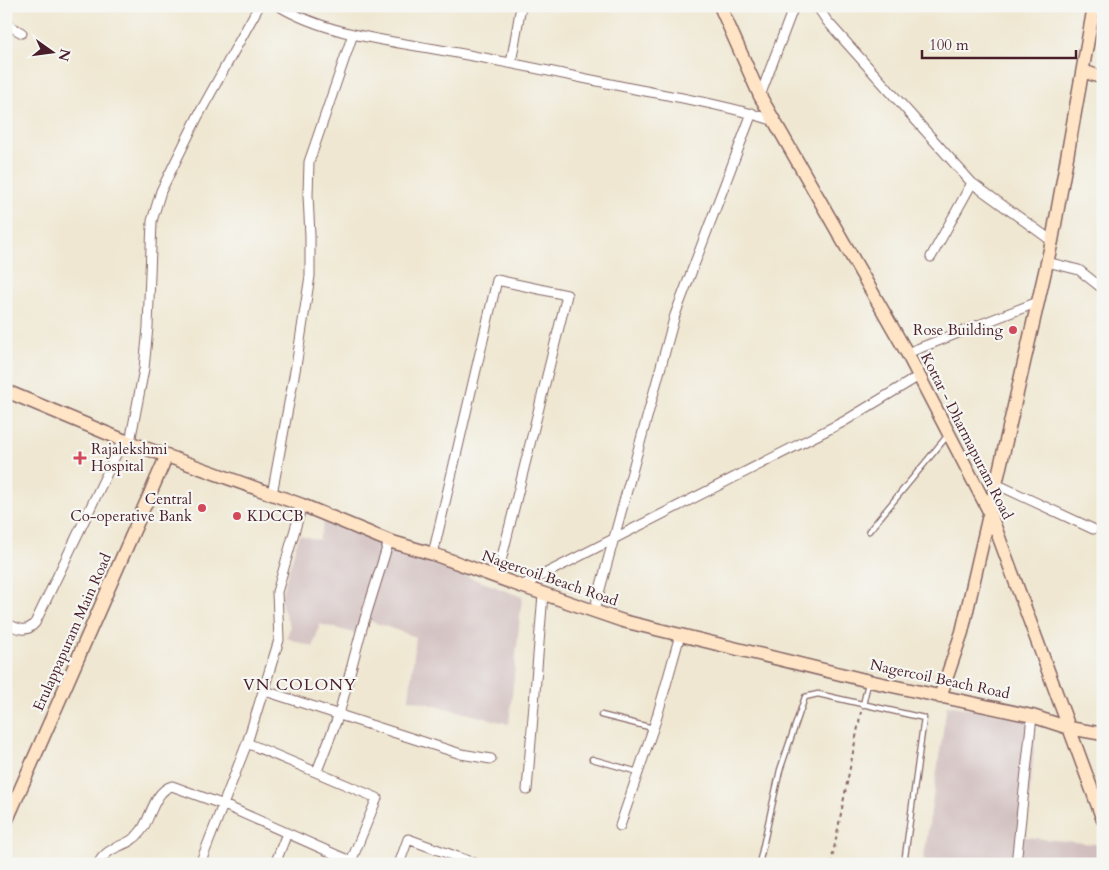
<svg xmlns="http://www.w3.org/2000/svg" width="1109" height="870" font-family="Cardo,serif">
<style>
.industrial{fill:#d1bfbf}
.lines{fill:none;stroke-linecap:round;stroke-linejoin:round}
.lane-casing{stroke:#846565;stroke-width:7}
.street-casing{stroke:#846565;stroke-width:11}
.secondary-casing{stroke:#846565;stroke-width:15}
.path{stroke:#846565;stroke-width:2;stroke-dasharray:4 4;stroke-linecap:butt}
.lane{stroke:#fff;stroke-width:4.5}
.street{stroke:#fff;stroke-width:9}
.secondary{stroke:#ffe4c6;stroke-width:12}
.poi-dot{fill:#d1495b;stroke:#f6f6f2;stroke-width:2}
.labels{text-anchor:middle;stroke-width:4.5;stroke-linejoin:round;paint-order:stroke}
.poi-label{font-size:15px;fill:#4a1f2b;stroke:#f6f6f2;text-anchor:end}
.street-label{font-size:15px;fill:#4a1f2b;stroke:#f6f6f2}
.neighbourhood-label{font-size:16px;letter-spacing:1px;fill:#4a1f2b;stroke:#f6f6f2}
</style>
<rect width="100%" height="100%" fill="#f6f6f2"/>
<filter id="ink" filterUnits="userSpaceOnUse"><feTurbulence type="fractalNoise" baseFrequency=".02" numOctaves="2"/><feDisplacementMap in="SourceGraphic" scale="10" xChannelSelector="R" yChannelSelector="G"/><feConvolveMatrix kernelMatrix="1 2 1 2 8 2 1 2 1" color-interpolation-filters="sRGB"/></filter>
<filter id="wash" filterUnits="userSpaceOnUse"><feTurbulence type="fractalNoise" baseFrequency=".0096" numOctaves="4" result="noise"/><feDisplacementMap in="SourceGraphic" scale="20" xChannelSelector="R" yChannelSelector="G"/><feGaussianBlur stdDeviation="1.12" result="paint"/><feColorMatrix in="noise" values="0 0 0 0 0 0 0 0 0 0 0 0 0 0 0 0 0 1.4 0 .05"/><feComposite in="paint" operator="in"/></filter>
<g filter="url(#wash)">
<rect width="100%" height="100%" fill="#efe7d1"/>
<path class="industrial" d="M324,522L522,597L509,724L409,699L416,637L362,618L358,634L320,624L313,647L287,638L290,627L280,600L299,535L319,540Z
M947,705L1037,720L1025,837L1103,845V864H923Z"/>
</g>
<g filter="url(#ink)">
<g class="lines">
<defs>
<path id="lane" d="M869,531L948,435
M863,705L868,683
M601,715L653,728
M592,759L638,772
M759,864L780,770L805,697L818,694L924,718L904,864"/>
<path id="street" d="M279,6C327,35 392,41 446,51C509,62 572,76 635,89C682,98 730,106 775,121
M817,6L827,21L972,183L1052,241
M6,24L22,33
M511,63L521,6
M760,96L794,6
M931,257L972,183
M1047,262L1079,270L1103,289
M907,353L1038,302
M130,442L144,369L148,327L152,221L161,191L198,116L259,6
M996,484L1093,529
M272,494L297,360L310,276V236L308,195L309,162L353,34
M433,554L497,280L567,295L497,577
M521,586L843,422L919,376
M594,611L675,315L752,113
M6,623C16,628 26,634 35,623L123,440
M265,691L461,754L491,759
M247,743L377,798L350,864
M317,771L339,714L362,628L389,541
M527,790L543,594
M620,826L656,720L680,635
M98,864C109,843 128,849 141,831C151,818 154,791 172,786L224,805L357,864
M200,864L247,743L279,640L277,592L302,505
M275,864L287,833
M399,864L408,839L477,864
M1016,864L1032,716"/>
<path id="secondary" d="M720,6L760,96L907,353L990,513L1103,820
M1083,71L1103,78
M6,391L123,440L302,505L389,541L433,554L521,586L623,621L869,681L1032,716L1069,728L1103,734
M940,697L962,632L1052,241L1094,6
M6,822L167,455"/>
</defs>
<use href="#lane" class="lane-casing"/>
<use href="#street" class="street-casing"/>
<use href="#secondary" class="secondary-casing"/>
<path class="path" d="M831,864L861,712"/>
<use href="#lane" class="lane"/>
<use href="#street" class="street"/>
<use href="#secondary" class="secondary"/>
</g>
</g>
<g class="poi-dot">
<circle cx="1013" cy="330" r="5"/>
<path d="M77.5 450.5h5v5h5v5h-5v5h-5v-5h-5v-5h5z"/>
<circle cx="202" cy="508" r="5"/>
<circle cx="237" cy="516" r="5"/>
</g>
<g class="labels">
<g class="poi-label">
<text x="1003" y="335">Rose Building</text>
<text x="91" y="454" text-anchor="start">Rajalekshmi<tspan x="91" dy="17">Hospital</tspan></text>
<text x="192" y="504">Central<tspan x="192" dy="17">Co-operative Bank</tspan></text>
<text x="247" y="521" text-anchor="start">KDCCB</text>
</g>
<g class="street-label">
<text transform="translate(967 436) rotate(63)" y="5">Kottar - Dharmapuram Road</text>
<text transform="translate(550 578) rotate(19)" y="5">Nagercoil Beach Road</text>
<text transform="translate(72 632) rotate(-66)" y="5">Erulappapuram Main Road</text>
<text transform="translate(940 679) rotate(12)" y="5">Nagercoil Beach Road</text>
</g>
<g class="neighbourhood-label">
<text x="300" y="690">VN COLONY</text>
</g>
</g>
<rect width="1109" height="870" fill="none" stroke="#f6f6f2" stroke-width="25"/>
<g transform="translate(52 52) rotate(104)" stroke="#f6f6f2" stroke-width="4" paint-order="stroke">
<path d="M0-4L9 19L0 12L-9 19Z" fill="#4a1f2b"/>
<text y="-8" font-size="14" font-weight="bold" text-anchor="middle" fill="#4a1f2b">N</text>
</g>
<path d="M922 50v8h154v-8" fill="none" stroke="#4a1f2b" stroke-width="2.5"/>
<text x="929" y="50" font-size="15" fill="#4a1f2b" stroke="#f6f6f2" stroke-width="4" paint-order="stroke">100 m</text>
</svg>
